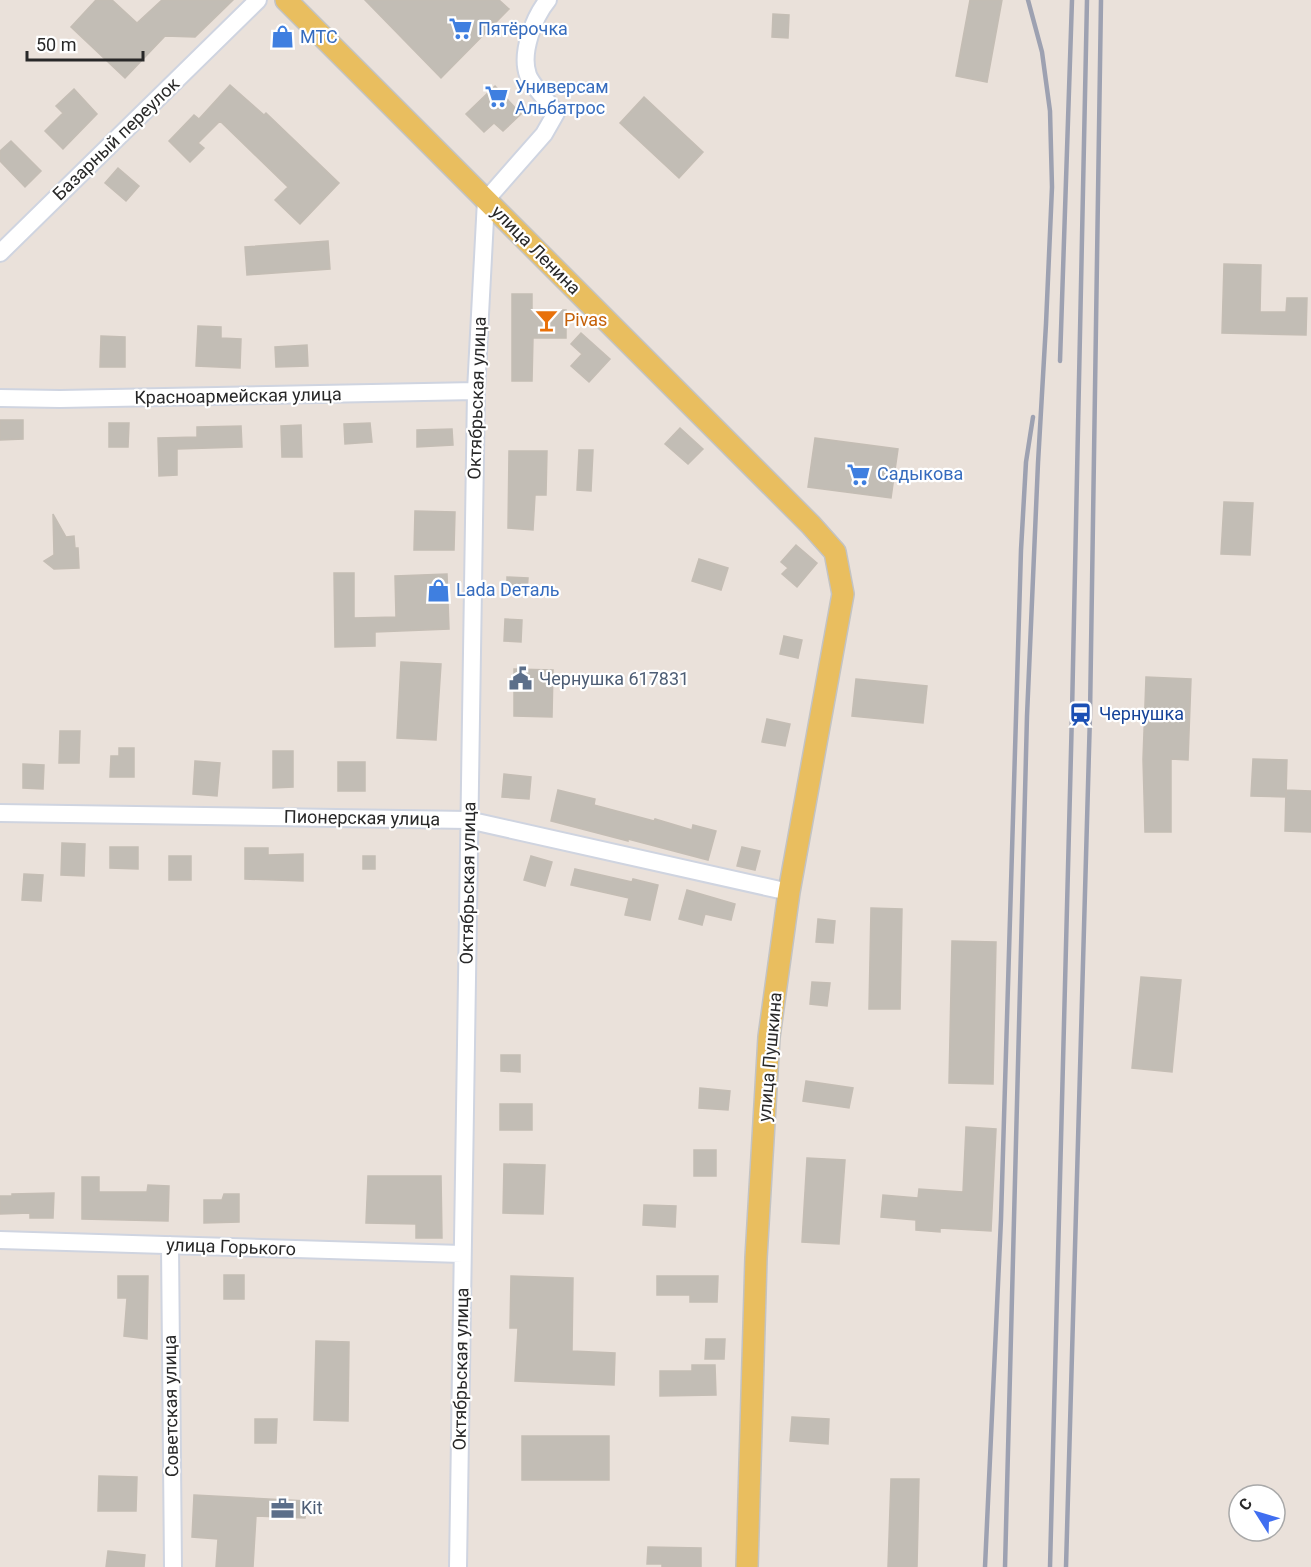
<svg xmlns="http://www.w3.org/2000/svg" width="1311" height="1567" font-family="Roboto,sans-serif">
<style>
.building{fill:#c2bdb5;stroke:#c4bdb4;stroke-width:1.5}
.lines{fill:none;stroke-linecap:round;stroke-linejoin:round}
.minor-casing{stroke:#cfd4e0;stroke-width:20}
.major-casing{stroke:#c3c3c3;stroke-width:24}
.minor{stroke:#fff;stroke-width:16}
.major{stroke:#e9be5f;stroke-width:21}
.rail{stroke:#9da1b1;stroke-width:4.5}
.labels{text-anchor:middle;stroke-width:4.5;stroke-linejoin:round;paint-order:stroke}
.shop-label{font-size:18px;fill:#366cbe;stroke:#fff;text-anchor:start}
.street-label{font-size:18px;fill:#282828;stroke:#fff}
.food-label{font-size:18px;fill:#c56008;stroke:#fff;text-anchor:start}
.service-label{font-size:18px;fill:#4e5e75;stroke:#fff;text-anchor:start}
.transit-label{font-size:18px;fill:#164399;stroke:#fff;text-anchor:start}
</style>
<rect width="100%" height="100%" fill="#eae1da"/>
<path class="building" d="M96,0H112L137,23L162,0H233L195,37L165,36L125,78L71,27Z
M365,0H499L509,9L441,78Z
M970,0H1002L987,82L956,76Z
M773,14L789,15L788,38L772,37Z
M230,85L264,115L266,113L339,183L300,224L275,200L288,187L220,121L198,143L204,148L190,162L169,141L194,115L199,119Z
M495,86L521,114L503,131L494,123L484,132L466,114Z
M74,89L97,114L63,149L45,131L63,113L56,106Z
M644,97L703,152L679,178L620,123Z
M11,141L41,171L25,187L0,161V151Z
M118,168L139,186L126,201L105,183Z
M328,241L330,269L247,275L245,247Z
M1224,264L1261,265L1260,312H1286L1287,298H1307L1306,335L1222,333Z
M512,294H532V310H566V338H533L532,381H512Z
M198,326L221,327V338L241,339L240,368L196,366Z
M581,333L610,359L589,382L571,366L582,354L571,344Z
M101,336L125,337V367H100Z
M307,345L308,366L276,367L275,347Z
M0,420H23V439L0,440Z
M109,423H129L128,447H109Z
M370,423L372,442L345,444L344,424Z
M301,425L302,457H282L281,426Z
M241,426L242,447L177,449V475L159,476L158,438L197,437V427Z
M680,428L703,449L688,464L665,444Z
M452,429L453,445L417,447V430Z
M815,438L898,449L891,498L808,487Z
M579,450H593L591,491L577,490Z
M509,451H547L546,495H535L533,530L508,528Z
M1224,502L1253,503L1250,555L1221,554Z
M415,511L455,512L454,550H414Z
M53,514L66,537L74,536L75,548H78L79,568L54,569L44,561L54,555Z
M796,545L817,563L797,587L782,574L788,568L781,562Z
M699,559L728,568L721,590L692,581Z
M334,573H354V618L396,617L395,576L447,574L449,629L375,632V646L335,647Z
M507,577L528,578L527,592L507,591Z
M505,619L522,620L521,642L504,641Z
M784,636L802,640L798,658L780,654Z
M401,662L441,664L436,740L397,738Z
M514,669L553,670L552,717L514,716Z
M1146,677L1191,679L1188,760L1171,759V832H1145L1143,759Z
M856,679L927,686L923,723L852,716Z
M767,719L790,724L785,746L762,742Z
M60,731H80L79,763H59Z
M119,748H134V777H110L111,756H119Z
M273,751H293V787L273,788Z
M1253,759L1287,760L1286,797L1251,796Z
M195,761L220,763L217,796L193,794Z
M338,762H365V791H338Z
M23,764L44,765L43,789L23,788Z
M504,774L531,777L529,799L502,797Z
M558,790L595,799L594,805L654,821L655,819L692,830L693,825L716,831L708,860L628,839V841L551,821Z
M1286,790L1311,791V832L1285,831Z
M62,843L85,844L84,876L61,875Z
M110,847H138V869L110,868Z
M742,847L760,851L755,870L737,866Z
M245,848H268V855L303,854V881L245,879Z
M169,856H191V880H169Z
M363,856H375V869H363Z
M531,856L552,862L545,886L524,880Z
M575,869L632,882L633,879L658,885L650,920L625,915L629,898L571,885Z
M24,874L43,875L41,901L22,900Z
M687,890L735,904L731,920L705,914L702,925L679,919Z
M871,908L902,909L900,1009H869Z
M818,919L835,921L833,943L816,942Z
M952,941L996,942L993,1084L949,1083Z
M1141,977L1181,980L1172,1072L1132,1068Z
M812,982L830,983L827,1006L810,1004Z
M501,1055H520V1072L501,1071Z
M806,1081L853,1088L849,1108L803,1101Z
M700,1088L730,1091L728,1110L699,1108Z
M500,1104H532V1130H500Z
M966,1127L996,1129L991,1231L940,1228V1232L916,1230V1220L881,1217L883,1195L918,1198L919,1189L963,1192Z
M694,1150H716V1176H694Z
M807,1158L845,1160L839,1244L802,1242Z
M504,1164L545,1165L543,1214L503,1213Z
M368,1176H441L442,1238H416V1224L366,1223Z
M82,1177H99V1192H147L148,1185L169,1186L168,1221L82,1219Z
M54,1193L53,1218H30V1213L0,1214V1196H12V1194Z
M224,1194H239V1222L204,1223V1200H222Z
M644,1205L676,1206L675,1227L643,1225Z
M224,1275H244V1299H224Z
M118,1276H148L147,1339L124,1336L127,1298H118Z
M511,1276L573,1278L572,1351L615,1353L614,1385L515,1381L518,1328H510Z
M657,1276H718L717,1302H690V1295H657Z
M706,1339H725L724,1359H705Z
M316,1341L349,1342L348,1421L314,1420Z
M692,1365H715L716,1395L660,1396V1371H692Z
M792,1417L829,1419L828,1444L790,1441Z
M255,1419H277L276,1443H255Z
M522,1436H609V1480H522Z
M99,1476L137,1477L136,1511H98Z
M891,1479H919L917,1567H888Z
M194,1495L306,1501L305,1518L256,1516L253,1567H216L218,1539L192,1537Z
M648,1547L701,1548V1567H662V1564H647Z
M108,1551L145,1555L144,1567H106Z"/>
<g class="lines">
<defs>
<path id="minor" d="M0,253L258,0
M0,398L60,399L476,391
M0,813L468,820L789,892
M0,1240L462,1254
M170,1245L173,1567
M458,1567L476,391L486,200L544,134L556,113C549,102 532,86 528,75C520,53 534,17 548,0"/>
<path id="major" d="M286,0L811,525L835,552L843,594L789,892L769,1037L756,1258L747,1567"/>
</defs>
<use href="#minor" class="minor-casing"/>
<use href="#major" class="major-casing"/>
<use href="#minor" class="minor"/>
<use href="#major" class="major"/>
<path class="rail" d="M1060,361L1072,0
M985,1567L1001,1219L1021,550L1026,462L1033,417
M1005,1567L1027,716L1038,463L1046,324L1052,187L1050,111L1042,52L1028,0
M1050,1567L1072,713L1087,0
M1066,1567L1090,715L1101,0"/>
</g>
<defs>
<symbol id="supermarket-bare" viewBox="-9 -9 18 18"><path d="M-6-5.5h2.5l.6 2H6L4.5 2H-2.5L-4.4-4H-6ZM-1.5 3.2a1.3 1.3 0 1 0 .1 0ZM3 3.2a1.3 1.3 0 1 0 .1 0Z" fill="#3f7fe0" stroke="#fff" stroke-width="2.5" paint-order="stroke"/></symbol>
<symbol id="shop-bare" viewBox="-9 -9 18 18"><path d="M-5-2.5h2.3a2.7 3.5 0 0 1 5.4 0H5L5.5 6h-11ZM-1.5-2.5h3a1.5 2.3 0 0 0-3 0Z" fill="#3f7fe0" stroke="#fff" stroke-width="2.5" paint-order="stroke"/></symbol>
<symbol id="bar-bare" viewBox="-9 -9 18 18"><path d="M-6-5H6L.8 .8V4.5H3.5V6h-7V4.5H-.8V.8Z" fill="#e8710a" stroke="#fff" stroke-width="2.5" paint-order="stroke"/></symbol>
<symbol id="civic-bare" viewBox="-9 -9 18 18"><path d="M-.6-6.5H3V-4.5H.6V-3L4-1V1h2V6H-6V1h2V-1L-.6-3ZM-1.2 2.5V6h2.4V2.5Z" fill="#5c6f8a" stroke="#fff" stroke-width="2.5" paint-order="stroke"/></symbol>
<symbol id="station-bare" viewBox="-9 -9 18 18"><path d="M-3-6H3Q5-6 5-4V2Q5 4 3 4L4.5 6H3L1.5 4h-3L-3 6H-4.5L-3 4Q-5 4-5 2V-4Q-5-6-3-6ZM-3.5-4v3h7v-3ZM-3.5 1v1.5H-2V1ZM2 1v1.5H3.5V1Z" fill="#1a4fb4" stroke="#fff" stroke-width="2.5" paint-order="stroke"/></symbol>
<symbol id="office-bare" viewBox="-9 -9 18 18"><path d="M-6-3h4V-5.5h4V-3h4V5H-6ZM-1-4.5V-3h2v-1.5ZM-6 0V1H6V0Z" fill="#5c6f8a" stroke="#fff" stroke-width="2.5" paint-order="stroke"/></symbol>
</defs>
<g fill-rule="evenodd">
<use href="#supermarket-bare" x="444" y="12" width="33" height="33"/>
<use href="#shop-bare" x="266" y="20" width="33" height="33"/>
<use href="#supermarket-bare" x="480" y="80" width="33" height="33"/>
<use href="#bar-bare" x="530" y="304" width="33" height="33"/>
<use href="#supermarket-bare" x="842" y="458" width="33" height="33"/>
<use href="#shop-bare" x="422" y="574" width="33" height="33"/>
<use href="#civic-bare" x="504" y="662" width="33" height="33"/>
<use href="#station-bare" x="1064" y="698" width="33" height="33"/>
<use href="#office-bare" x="266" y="1492" width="33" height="33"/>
</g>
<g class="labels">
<g class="shop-label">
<text x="478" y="35">Пятёрочка</text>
<text x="300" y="43">МТС</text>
<text x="515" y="93">Универсам<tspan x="515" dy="21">Альбатрос</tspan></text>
<text x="877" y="480">Садыкова</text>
<text x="456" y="596">Lada Dеталь</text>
</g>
<g class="street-label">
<text transform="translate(116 139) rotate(-44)" y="6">Базарный переулок</text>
<text transform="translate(536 250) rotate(45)" y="6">улица Ленина</text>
<text transform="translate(238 396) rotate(-1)" y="6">Красноармейская улица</text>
<text transform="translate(477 398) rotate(-88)" y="6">Октябрьская улица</text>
<text transform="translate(362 818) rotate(1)" y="6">Пионерская улица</text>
<text transform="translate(468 883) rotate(-89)" y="6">Октябрьская улица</text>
<text transform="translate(770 1057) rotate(-85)" y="6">улица Пушкина</text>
<text transform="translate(231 1247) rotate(2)" y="6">улица Горького</text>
<text transform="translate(461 1369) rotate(-89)" y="6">Октябрьская улица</text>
<text transform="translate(171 1406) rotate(-91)" y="6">Советская улица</text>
</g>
<g class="food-label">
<text x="564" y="326">Pivas</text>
</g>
<g class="service-label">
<text x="539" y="685">Чернушка 617831</text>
<text x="301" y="1514">Kit</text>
</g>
<g class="transit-label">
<text x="1099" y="720">Чернушка</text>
</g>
</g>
<g transform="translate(1257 1513) rotate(307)"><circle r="28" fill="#ffffff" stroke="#a9a9a9" stroke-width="1.5"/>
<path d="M0-4.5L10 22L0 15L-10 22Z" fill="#406ef0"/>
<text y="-9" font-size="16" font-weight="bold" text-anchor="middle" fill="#282828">С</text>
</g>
<path d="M27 51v9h116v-9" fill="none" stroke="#282828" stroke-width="3"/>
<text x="36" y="51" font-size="18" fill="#282828" stroke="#ffffff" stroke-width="4.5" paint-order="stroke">50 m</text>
</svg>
